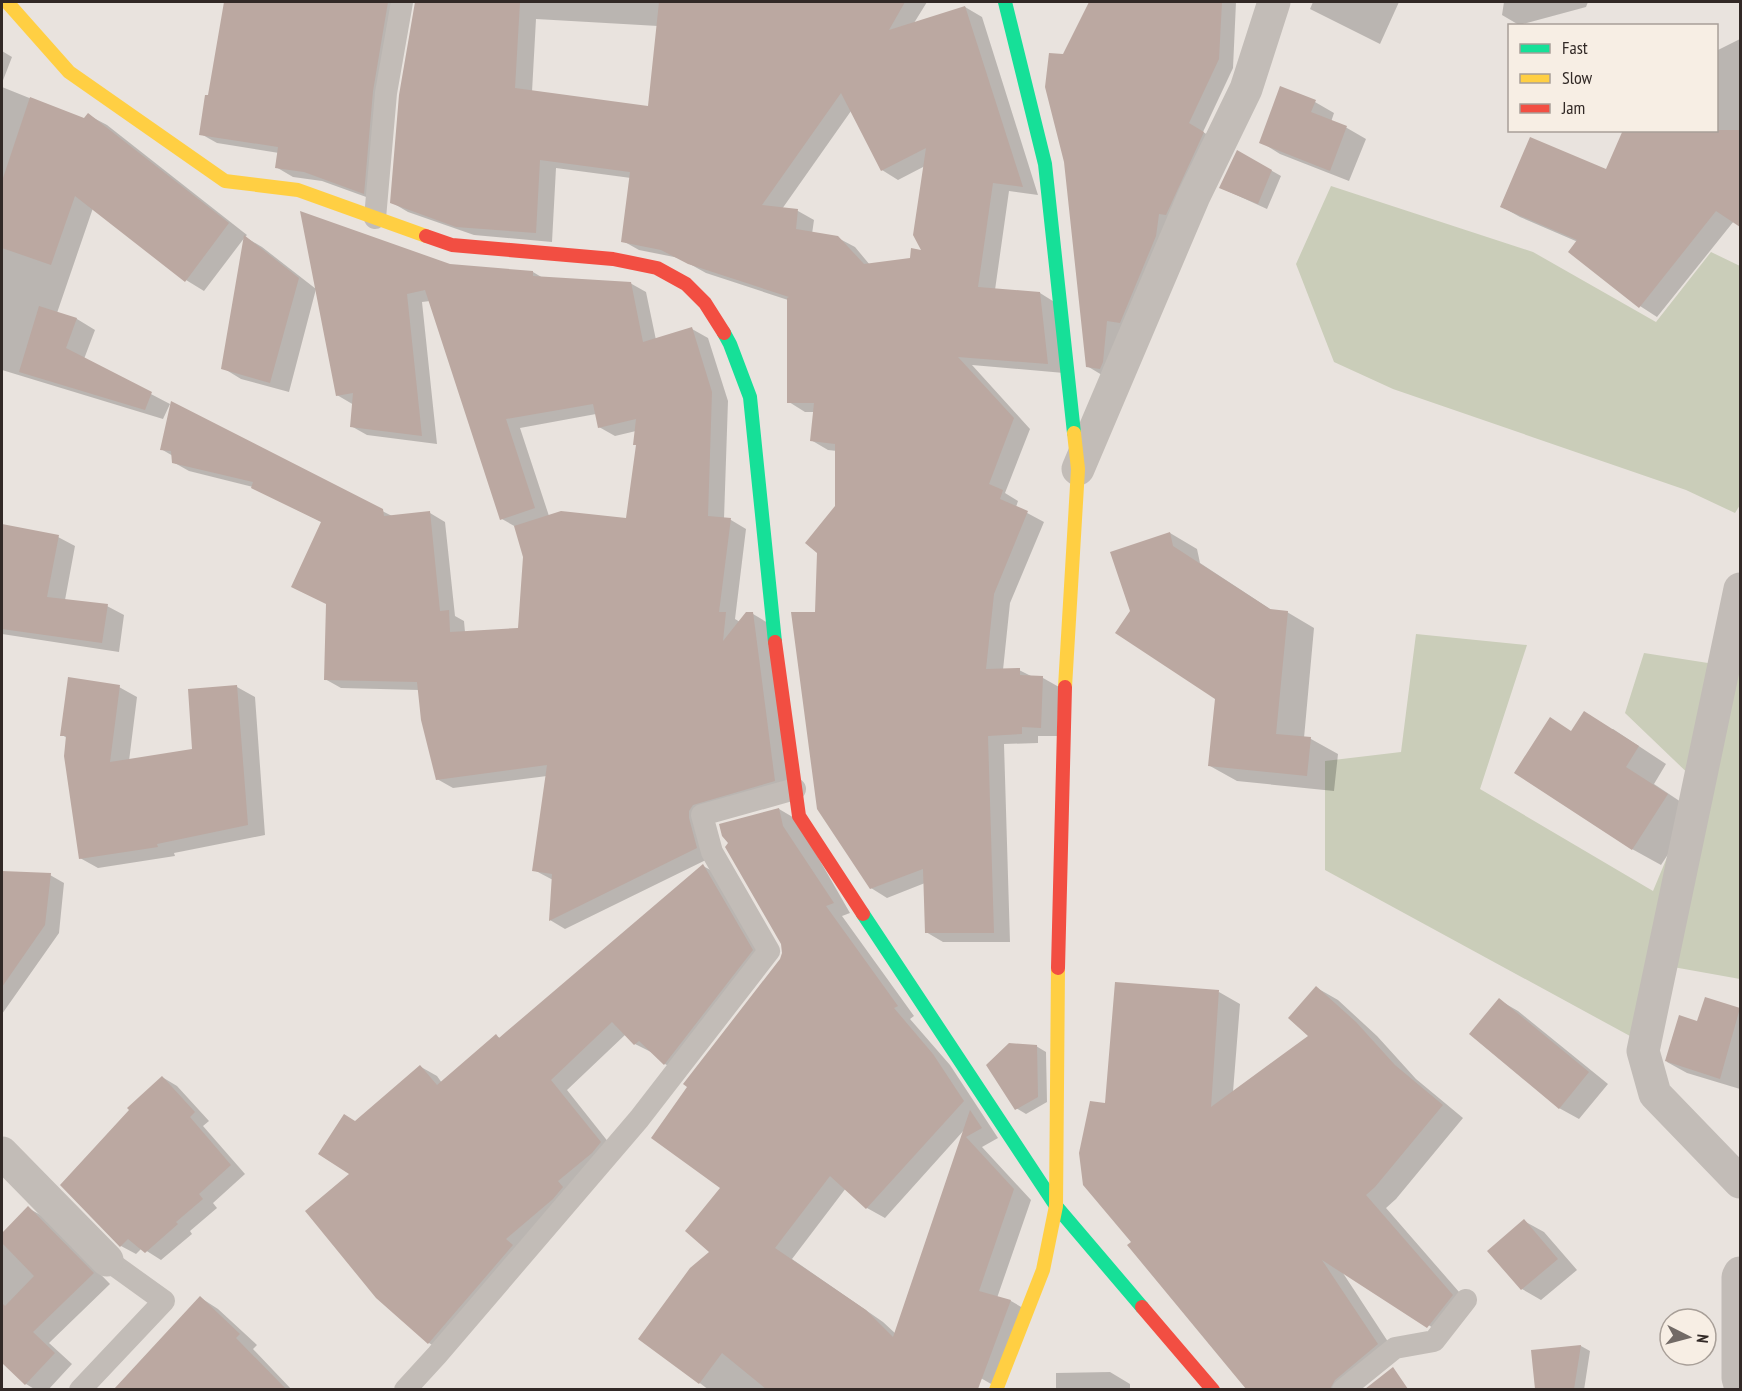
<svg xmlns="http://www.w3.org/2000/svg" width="1742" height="1391" font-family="'PT Sans Narrow',sans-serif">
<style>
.green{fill:#cacdb9}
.shadow{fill:#0003;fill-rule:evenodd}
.building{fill:#bba8a1;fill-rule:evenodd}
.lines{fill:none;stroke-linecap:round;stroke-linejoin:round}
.lane{stroke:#c2bcb7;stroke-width:22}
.street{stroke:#c2bcb7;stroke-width:33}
.fast{stroke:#16e098;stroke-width:14}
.slow{stroke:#ffcf43;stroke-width:14}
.jam{stroke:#f24e42;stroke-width:14}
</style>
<rect width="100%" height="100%" fill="#e9e3de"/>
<path class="green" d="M1331,186L1533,252L1656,322L1711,252L1740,266V505L1735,513L1686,490L1393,389L1334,362L1296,264Z
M1416,634L1527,645L1480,789L1653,891L1698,783L1625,713L1644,653L1740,668V979L1673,967L1630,1036L1325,870V761L1401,752Z"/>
<path class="shadow" d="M226,2H402L380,202L322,181L293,177L276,167L279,153L217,143L201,134L209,97Z
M469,2H927L914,23L965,7L982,17L1038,195L1009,191L995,290L1040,293L1056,303L1064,373L972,365L1030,429L1005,493L1018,501L1016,507L1044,522L1010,603L1003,670H1019L1033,677L1043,678L1059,687L1057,736H1038V743L1004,744L1010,942H943L926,932L925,883L887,898L871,888L816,614L837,506V451L828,450L811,440L814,412H805L789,402L788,300L706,273L679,258L639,250L623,241L631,178L556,168L552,242L474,235L408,212L391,202L466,34ZM536,19L658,26L650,108L532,92ZM851,111L882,170L898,180L925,166L924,252L911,259L870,265L855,247L838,238L812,234L814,220L798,211L782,209Z
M1090,2H1236L1233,68L1203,132L1218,141L1102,375L1087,366L1064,56Z
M1313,2H1399L1380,44L1310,9Z
M1504,2H1588L1586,7L1519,25L1502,15Z
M1740,39V225L1734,221L1657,317L1640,306L1578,242L1520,217L1502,207L1716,130V51Z
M2,51L12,57L2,83Z
M2,87L84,120L88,115L107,125L247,235L245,237L262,247L316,289L289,392L241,379L223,368L245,237L204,291L186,280L93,208L57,313L77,319L95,330L84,359L170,404L163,419L2,370Z
M1315,102L1334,113L1331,122L1347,128L1366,139L1349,181L1280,154L1261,142Z
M1238,152L1281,176L1267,209L1221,188Z
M302,213L450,265L533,272L543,278L630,283L646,292L656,340L692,329L708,338L728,401L724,519L731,520L746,529L735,619L740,622L753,614L768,623L790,789L709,814L712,857L565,929L550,920L553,880L534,870L547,776L453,788L437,779L419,690L341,688L325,679L327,604L322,522L253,487L189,471L173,462V456L161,449L172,404L394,517L430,513L445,522L455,616L464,621L465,632L519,630L524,557L516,527L502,519L430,301L422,302L437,444L367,435L351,426L354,405L337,395ZM596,414L599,427L615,436L636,431L637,445L628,520L549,516L520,428Z
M9,527L58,537L75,546L65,600L107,606L124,615L119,652L2,634V563Z
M1170,533L1197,549L1200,563L1273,611L1287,612L1314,628L1304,738L1311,739L1338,754L1334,791L1237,781L1210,766L1217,698L1131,611Z
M119,687L137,697L129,761L194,751L237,687L255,697L265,835L174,853L175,856L98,868L80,858L67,738L62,735Z
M1613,729L1666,764L1654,784L1696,812L1661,865L1632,849L1572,732Z
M779,809L796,819L850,913L842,916L914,1016L910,1019L950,1065L998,1138L982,1147L1031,1200L997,1298L1011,1301L1028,1311L998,1388L979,1377L971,1390H709L640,1338L712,1252L723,1187L784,953ZM965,1129L896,1334L883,1322L792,1259L846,1188L867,1208L885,1218Z
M703,866L720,875L769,960L681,1073L665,1064L653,1053L635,1044L626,1034L567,1090L617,1153L445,1353L429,1343L351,1174L356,1123L421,1067L437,1076L442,1083L496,1036L500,1038Z
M2,872L50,875L64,883L59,933L2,1014Z
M1317,988L1338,1000L1377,1036L1416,1079L1463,1118L1396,1199L1386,1208L1473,1308L1449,1338L1341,1270L1398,1357L1358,1390H1248L1129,1245L1133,1242L1107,1105L1219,992L1240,1004L1233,1092L1311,1036Z
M1706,999L1740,1009V1089L1687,1073L1667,1062L1680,1017L1698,1023Z
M1499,1000L1518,1011L1608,1084L1579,1119L1559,1108Z
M1036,1046L1046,1052L1047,1102L1026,1114L1016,1108Z
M162,1077L177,1086L209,1121L203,1126L245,1174L213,1203L217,1208L190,1231L192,1234L161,1260L142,1248L136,1254L121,1246L62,1185Z
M28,1208L46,1218L110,1284L49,1343L72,1364L48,1390H36L26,1384L2,1361V1231L4,1233Z
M1524,1221L1544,1232L1577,1270L1541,1300L1522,1289Z
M201,1298L218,1309L257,1345L253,1349L292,1390H116Z
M1581,1346L1590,1351L1584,1390H1543L1536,1386L1533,1351Z
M1110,1372L1130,1384V1390H1056V1373Z"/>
<path class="building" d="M224,2H388L373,91L364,194L304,172L275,168L278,147L199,135L205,95H208Z
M415,2H520L515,88L648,106L659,2H905L889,30L965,6L1023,187L993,183L978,287L1040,292L1048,364L958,357L1014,418L989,484L1003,490L1000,499L1028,511L994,594L986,669L1020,668V675L1043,676L1041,728L1022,727V734L988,736L994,933H925L923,869L870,889L817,809L791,612H815L817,553L805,543L835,506V444L810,441L814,403H787V298L789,297L688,264L661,250L621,242L630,172L540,160L536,233L456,227L390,203L399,95ZM841,93L881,171L926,148L913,235L921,250L911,248L910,258L864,264L838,236L796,229L798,209L762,205Z
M1089,2H1222L1219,59L1189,123L1204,132L1166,215L1159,214L1156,236L1120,323L1107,321L1103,362L1100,369L1086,367L1064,162L1045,87L1049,53L1063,54Z
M1280,86L1316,100L1311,112L1347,126L1330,171L1259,143Z
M30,97L84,118L88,113L229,223L185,282L75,196L51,265L2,248V181Z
M1623,130H1740V227L1716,211L1639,308L1568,252L1577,240L1500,207L1530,137L1606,169Z
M1237,150L1272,170L1258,204L1219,188Z
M300,211L450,264L533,271V276L631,282L643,342L692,327L712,392L708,516L731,518L719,612H726L723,641L746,612H753L775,781L693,805L689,811V818L697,848L549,921L552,874L532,871L547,765L436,780L421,720L417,682L324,680L326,604L291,587L321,522L251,488L253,482L172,463L171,451L160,450L171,401L383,509L384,516L430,511L440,611L449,610L450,632L518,628L523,557L514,526L561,511L626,518L636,445H633L636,419L598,428L593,404L506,419L535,508L500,520L425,290L407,294L422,436L350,427L353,393L336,396Z
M244,235L299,278L270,383L221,369Z
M39,306L77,318L66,348L152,392L145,410L19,372Z
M2,524L59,535L47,597L108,604L102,643L2,629Z
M1170,532L1173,546L1270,609L1288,611L1276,734L1311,737L1307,776L1208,766L1215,699L1115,633L1130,611L1110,552Z
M68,677L120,685L110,762L192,749L188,689L237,685L248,825L157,844L158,847L79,859L64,756L66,736H60Z
M1584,711L1639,746L1626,767L1668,794L1632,850L1514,773L1550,717L1571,731Z
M779,808L783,826L834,903L826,906L898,1006L894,1008L933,1054L964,1101L866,1209L830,1176L775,1248L866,1310L893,1337L970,1110L982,1128L966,1137L1014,1189L979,1291L1011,1300L978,1389H766L722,1353L699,1384L638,1339L690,1268L709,1252L685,1231L720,1188L651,1138L687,1087L683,1084L780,959L782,953L781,944L725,847L728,843L722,836L719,824Z
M703,864L753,950L664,1065L639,1041L634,1045L612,1022L551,1080L601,1142L592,1153L558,1181L563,1187L553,1199L506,1239L513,1245L428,1344L376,1298L305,1211L349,1174L318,1154L344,1114L355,1121L420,1065L437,1085L496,1034L499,1038Z
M2,871L51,873L45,925L2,987Z
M1115,982L1219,990L1211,1107L1308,1036L1288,1018L1316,986L1356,1022L1395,1065L1443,1105L1375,1187L1366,1195L1453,1295L1427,1328L1322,1260L1378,1344L1335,1380L1330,1389H1246L1127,1245L1131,1242L1083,1185L1079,1153L1090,1101L1105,1103Z
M1705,997L1740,1008L1720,1079L1665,1061L1679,1015L1697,1021Z
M1499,998L1589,1072L1559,1109L1469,1034Z
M1009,1043L1037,1045L1038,1097L1015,1110L986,1065Z
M162,1076L195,1112L190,1117L231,1165L199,1194L203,1199L176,1222L178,1224L145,1253L128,1239L120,1247L60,1185L129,1110L127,1108Z
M28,1206L94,1273L33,1332L55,1353L25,1385L2,1363V1303L5,1306L34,1276L2,1243V1233Z
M1524,1219L1558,1259L1521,1290L1487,1251Z
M200,1296L240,1334L236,1338L286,1389H114Z
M1581,1345L1574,1389H1535L1531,1350Z
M1393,1367L1408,1389H1365Z"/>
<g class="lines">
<path class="lane" d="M375,218L386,93L402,2
M80,1390L164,1301L107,1260
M405,1390L437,1355L639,1119L769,951L712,852L702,815L795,789
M1343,1390L1395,1348L1434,1341L1466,1300"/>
<path class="street" d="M1078,469L1194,196L1246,89L1274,2
M1740,589L1643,1051L1655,1094L1740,1182
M2,1153L107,1260
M1740,1273L1738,1277V1378L1740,1385"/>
<path class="fast" d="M1005,2L1045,164L1074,433
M724,333L730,344L750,397L775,642
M863,914L1056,1206L1142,1307"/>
<path class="slow" d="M7,2L69,72L225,181L298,190L426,236
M1065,687L1078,469L1074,433
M996,1390L1043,1270L1056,1206L1058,968"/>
<path class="jam" d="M426,236L452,245L613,259L657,268L686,284L705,303L724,333
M775,642L799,816L863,914
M1058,968L1065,687
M1142,1307L1213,1390"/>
</g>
<rect width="1742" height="1391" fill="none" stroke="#322926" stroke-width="6"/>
<rect x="1508" y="24" width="210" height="108" fill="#f7eee4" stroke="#a89f98" stroke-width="1.5"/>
<rect x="1520" y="44" width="30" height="9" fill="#16e098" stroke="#a89f98" stroke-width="1.5"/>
<text x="1562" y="54" font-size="18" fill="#322926">Fast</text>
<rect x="1520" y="74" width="30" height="9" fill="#ffcf43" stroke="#a89f98" stroke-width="1.5"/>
<text x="1562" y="84" font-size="18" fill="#322926">Slow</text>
<rect x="1520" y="104" width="30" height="9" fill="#f24e42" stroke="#a89f98" stroke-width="1.5"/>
<text x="1562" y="114" font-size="18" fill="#322926">Jam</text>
<g transform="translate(1688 1337) rotate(96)"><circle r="28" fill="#f7eee4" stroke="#a89f98" stroke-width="1.5"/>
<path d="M0-4.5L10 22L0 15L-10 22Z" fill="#726a66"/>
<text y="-9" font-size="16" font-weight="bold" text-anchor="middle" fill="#322926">N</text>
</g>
</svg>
